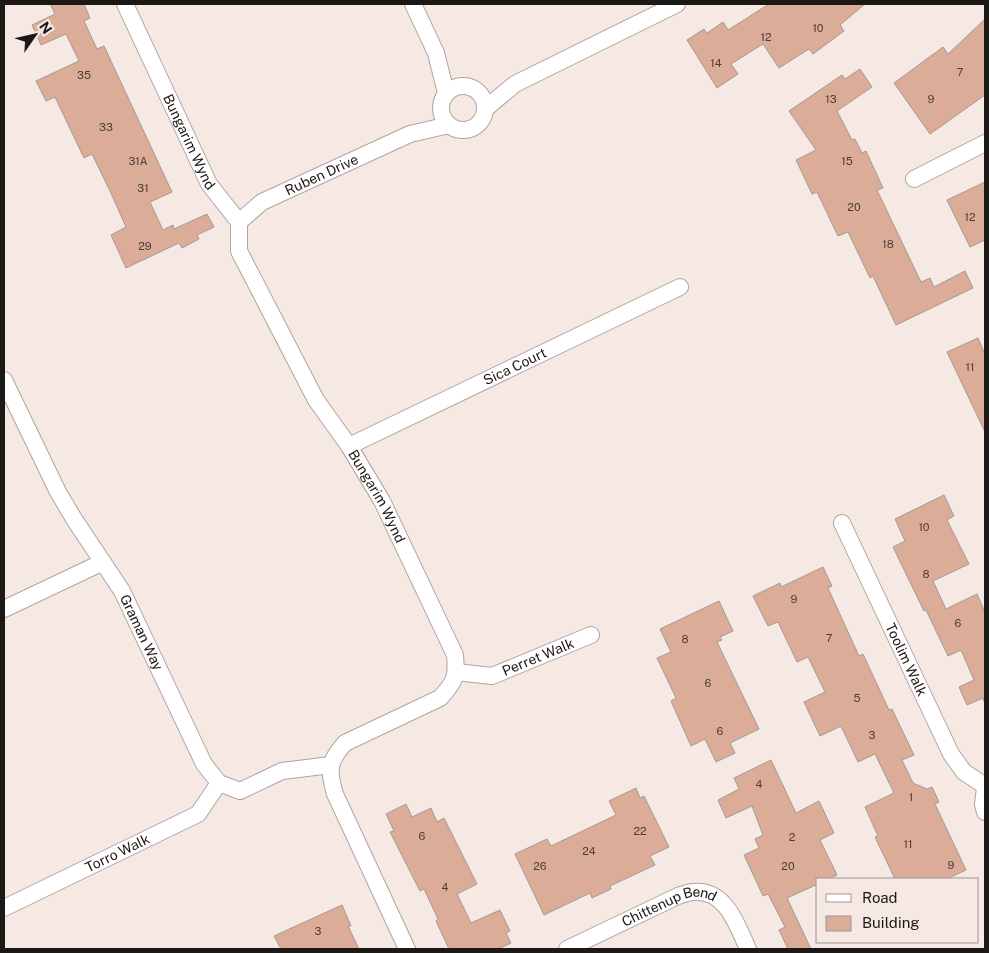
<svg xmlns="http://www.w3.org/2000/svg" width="989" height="953" font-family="'Public Sans',sans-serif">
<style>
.building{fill:#dbad99;stroke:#a59994}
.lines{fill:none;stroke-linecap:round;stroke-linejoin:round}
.street-casing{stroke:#b0a49f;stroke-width:18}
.street{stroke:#fff;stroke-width:16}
.labels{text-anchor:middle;stroke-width:4.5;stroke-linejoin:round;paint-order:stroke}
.number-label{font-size:11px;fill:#4c3d37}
.street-label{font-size:14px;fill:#1c1816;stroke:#f6e9e4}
</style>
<rect width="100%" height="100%" fill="#f6e9e4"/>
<path class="building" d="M50,4H84L90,18L84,21L97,49L104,46L172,192L150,202L163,230L173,225L174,229L207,214L214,227L197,235L199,239L182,248L179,243L126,268L111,235L126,227L110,191L92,154L84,158L55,97L46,101L36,81L79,61L66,34L41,45L32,25L55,14Z
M769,4H865L840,25L844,31L813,54L809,49L779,68L763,44L731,64L738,74L717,88L687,40L704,29L707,33L723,22L728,30Z
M985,19V95L930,134L894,83L943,47L948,54Z
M860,69L872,87L837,111L852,140L855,139L862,153L866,151L883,188L877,190L921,282L930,278L934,287L965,271L973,288L896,325L873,276L870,278L848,232L838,236L817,192L812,194L796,160L816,150L789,111L842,75L845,79Z
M985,182V240L970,247L947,200Z
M978,338L985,354V432L947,352Z
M944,495L954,516L947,520L969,564L933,581L946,609L977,594L985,612V704L983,698L967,705L959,687L974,680L961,650L948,656L926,610L924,611L893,547L905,541L895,519Z
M823,567L832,586L828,588L859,656L863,654L889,710L892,709L914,755L902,760L913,783L927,789L932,787L939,802L935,804L966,870L947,879H895L875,837L878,836L865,807L894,793L875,754L858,762L841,726L820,736L804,702L825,692L808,657L797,662L778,622L768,626L753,596L780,583L781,587Z
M719,601L733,631L720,637L722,640L717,642L759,729L730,743L735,753L716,762L705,739L691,746L671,701L676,698L657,658L671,652L660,629Z
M771,760L796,813L819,801L834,833L820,840L837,875L828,879H818V884L787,898L811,949H788L779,930L785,927L768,894L763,896L744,855L759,848L755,839L763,835L752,806L726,818L718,800L739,789L734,778Z
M636,788L640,798L644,796L669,847L650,856L655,865L610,886L611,889L592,898L590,893L544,915L515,854L547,839L551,846L616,815L609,801Z
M406,804L412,817L431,808L437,822L444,818L477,884L457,894L471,923L500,910L510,931L506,933L511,943L498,949H449L436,921L438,919L424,889L420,891L390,832L394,831L386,814Z
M342,905L351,926H348L359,949H281L274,936Z"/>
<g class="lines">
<defs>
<g id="street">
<path id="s1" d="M125,4L209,184L239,222V251L316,400L349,446L382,501L455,655C457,677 455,682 440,698L345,743C328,762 328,770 335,794L407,949"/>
<path d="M413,4L436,53L446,93"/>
<circle cx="463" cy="108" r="22"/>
<path d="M485,109L515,84L677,4"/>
<path d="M914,179L985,143"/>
<path id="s2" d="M239,222L262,202L410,134L449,125"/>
<path id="s3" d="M4,380L58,492L74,519L122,591L204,764L219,783L240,791L282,771L331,765"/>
<path id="s4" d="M349,446L680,287"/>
<path id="s5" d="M842,523L951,754L964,772L985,786"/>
<path d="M4,609L103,562"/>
<path id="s6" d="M456,672L492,676L591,635"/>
<path d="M985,788L983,804L985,812"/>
<path id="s7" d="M4,908L198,814L219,783"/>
<path id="s8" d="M567,949L678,896C682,895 688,892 693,892C726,889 737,925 748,949"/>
</g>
</defs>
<use href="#street" class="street-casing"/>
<use href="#street" class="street"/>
</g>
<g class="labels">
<g class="number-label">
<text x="818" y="32">10</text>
<text x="766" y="41">12</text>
<text x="716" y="67">14</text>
<text x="960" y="76">7</text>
<text x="84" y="79">35</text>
<text x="831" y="103">13</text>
<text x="931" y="103">9</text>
<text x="106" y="131">33</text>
<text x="138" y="165">31A</text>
<text x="847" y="165">15</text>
<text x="143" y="192">31</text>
<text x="854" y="211">20</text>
<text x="970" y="221">12</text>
<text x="888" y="248">18</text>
<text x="145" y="250">29</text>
<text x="970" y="371">11</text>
<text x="924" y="531">10</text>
<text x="926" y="578">8</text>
<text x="794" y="603">9</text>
<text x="958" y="627">6</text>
<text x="829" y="642">7</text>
<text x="685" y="643">8</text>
<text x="708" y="687">6</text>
<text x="857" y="702">5</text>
<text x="720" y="735">6</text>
<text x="872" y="739">3</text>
<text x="759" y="788">4</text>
<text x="911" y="801">1</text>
<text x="640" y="835">22</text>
<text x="422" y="840">6</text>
<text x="792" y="841">2</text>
<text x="908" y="848">11</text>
<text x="589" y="855">24</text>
<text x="951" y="869">9</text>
<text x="540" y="870">26</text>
<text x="788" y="870">20</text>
<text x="445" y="891">4</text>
<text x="318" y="935">3</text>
</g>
<g class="street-label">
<text dy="5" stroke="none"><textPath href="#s1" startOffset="152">Bungarim Wynd</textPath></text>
<text dy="5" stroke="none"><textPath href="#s2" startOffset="96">Ruben Drive</textPath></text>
<text dy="5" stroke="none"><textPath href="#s4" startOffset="184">Sica Court</textPath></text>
<text dy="5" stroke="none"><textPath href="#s1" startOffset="558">Bungarim Wynd</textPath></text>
<text dy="5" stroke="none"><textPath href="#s3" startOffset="288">Graman Way</textPath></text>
<text dy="5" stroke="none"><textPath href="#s6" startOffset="86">Perret Walk</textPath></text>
<text dy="5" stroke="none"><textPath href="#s5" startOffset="151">Toolim Walk</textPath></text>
<text dy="5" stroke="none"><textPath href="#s7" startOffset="126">Torro Walk</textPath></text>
<text dy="5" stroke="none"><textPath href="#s8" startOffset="112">Chittenup Bend</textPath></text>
</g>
</g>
<rect width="989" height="953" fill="none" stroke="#1c1816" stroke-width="10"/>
<rect x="816" y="878" width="162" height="65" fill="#f6e9e4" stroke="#9f9592"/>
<rect x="826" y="894" width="25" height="8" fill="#ffffff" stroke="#9f9592"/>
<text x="862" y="903" font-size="15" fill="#1c1816">Road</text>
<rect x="826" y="916" width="25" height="15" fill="#dbad99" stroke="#9f9592"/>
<text x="862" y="928" font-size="15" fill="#1c1816">Building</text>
<g transform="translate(35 35) rotate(56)" stroke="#f6e9e4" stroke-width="4" paint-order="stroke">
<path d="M0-4L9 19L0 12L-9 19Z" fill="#1c1816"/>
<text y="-8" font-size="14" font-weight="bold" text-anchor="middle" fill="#1c1816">N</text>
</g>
</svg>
